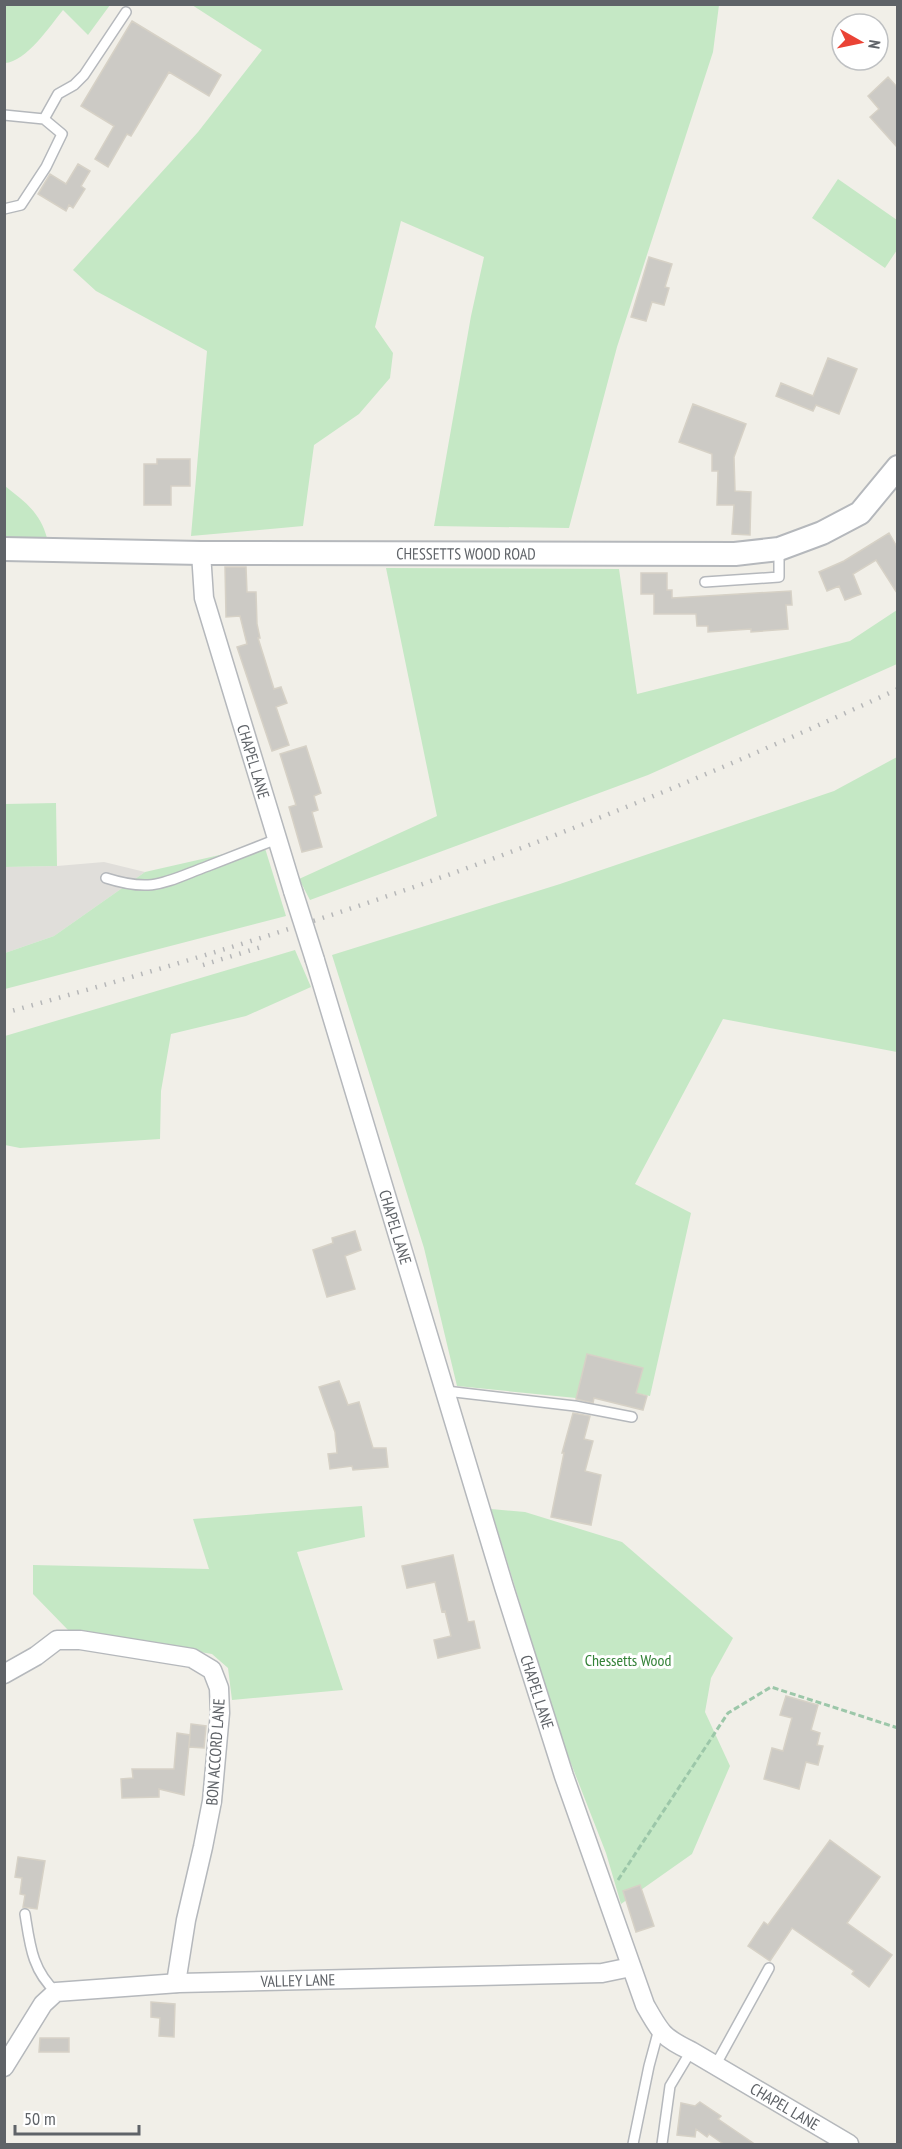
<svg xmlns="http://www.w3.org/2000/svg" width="902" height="2149" font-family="'PT Sans Narrow',sans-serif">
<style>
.industrial{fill:#e0deda}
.green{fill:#c5e8c5}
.building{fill:#cccac5;stroke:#d6d1c6;stroke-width:1.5}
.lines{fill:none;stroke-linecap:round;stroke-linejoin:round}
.service-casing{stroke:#b5b8bc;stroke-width:12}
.minor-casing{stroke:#b5b8bc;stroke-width:21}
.tertiary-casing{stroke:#b5b8bc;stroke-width:26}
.path{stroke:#9cc7a9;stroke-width:3;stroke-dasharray:6 3;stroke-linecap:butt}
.service{stroke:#fff;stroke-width:9}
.minor{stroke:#fff;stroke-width:18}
.tertiary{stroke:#fff;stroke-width:22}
.rail{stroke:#b6b7b8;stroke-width:4.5;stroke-dasharray:1.5 8;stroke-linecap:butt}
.minor-bridge-casing{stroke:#b5b8bc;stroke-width:21;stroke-linecap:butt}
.minor-bridge{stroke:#fff;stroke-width:18}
.labels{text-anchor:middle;stroke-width:6;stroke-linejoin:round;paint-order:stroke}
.street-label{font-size:16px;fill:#5f6368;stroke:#fff}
.park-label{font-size:16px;fill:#348238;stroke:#fff}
</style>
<rect width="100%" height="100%" fill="#f1efe8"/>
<path class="industrial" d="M104,862L145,872L54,936L5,953L4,867L57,866Z"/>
<path class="green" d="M4,5L5,4L110,5L88,35L63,10C50,26 26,62 5,63Z
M192,5H719L713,52L617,347L569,528L434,526L471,316L484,257L401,221L375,327L393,353L390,378L359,414L314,445L303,526L191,536L207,351L96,291L73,270L198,132L262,50Z
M838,179L897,220V250L885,268L812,218Z
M5,486C25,502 40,512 47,538L5,537Z
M386,568L619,569L637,694L850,641L897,610V664L648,775L310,900L299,879L437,816Z
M897,757V1052L723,1019L635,1184L691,1213L650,1396L636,1393L643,1368L588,1354L576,1398L457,1386L424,1248L332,955L560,884L834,791Z
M56,803L57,866L5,867V804Z
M264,845L286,916L5,989V953L54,936L145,872Z
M295,950L311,987L246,1016L171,1034L161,1091L160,1139L20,1148L5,1145V1036Z
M362,1506L365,1537L297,1552L343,1690L232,1700L228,1668L212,1654L68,1630L33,1594V1565L209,1569L193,1519Z
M491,1509L525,1512L622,1542L733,1638L711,1678L705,1712L730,1766L692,1854L621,1904L606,1853L563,1743Z"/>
<path class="building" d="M132,21L221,75L209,96L169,72L131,136L127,134L108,167L95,159L114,126L81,106Z
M888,77L897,87V147L870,117L879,109L868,96Z
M78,164L90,171L81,186L85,189L73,208L69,205L66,211L38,194L50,174L66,184Z
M649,257L672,264L665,287L669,288L664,305L652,302L646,321L631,317Z
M828,358L857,369L839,414L816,405L813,411L776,396L781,383L813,396Z
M693,404L746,424L734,457L735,491L751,492L750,535L732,534L734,505H717L718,471H712V454L679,442Z
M157,459H190V486H171V505H144V464H157Z
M889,533L897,547V593L876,560L853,574L861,594L845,600L839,586L827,591L819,572L844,561Z
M225,567H246L247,592H256L257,624L260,638H258L274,689L281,687L287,703L276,707L289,745L272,751L237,647L247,644L240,616L226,617Z
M641,573H667V590H672V598L791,591L792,605H786L788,629L751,632V629L708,632V626H697L696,614H654V594H641Z
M306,746L321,793L314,796L318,810L312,812L322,847L302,852L289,807L296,805L280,754Z
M355,1231L361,1250L345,1256L355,1289L327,1297L313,1250L333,1243L332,1238Z
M587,1354L643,1368L636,1393L647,1396L643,1410L594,1398L593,1403L576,1399Z
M339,1381L348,1405L359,1402L373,1448H386L388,1467L353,1470L352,1466L330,1469L328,1454L337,1453L335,1432L319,1387Z
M573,1413L590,1416L584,1439L593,1441L585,1471L601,1475L591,1525L551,1517L564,1453H562Z
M453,1555L468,1622L474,1621L480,1648L438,1658L434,1640L451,1636L445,1611L442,1612L435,1582L407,1588L402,1566Z
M786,1696L818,1705L811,1730L820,1733L817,1745L823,1746L818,1765L806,1762L799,1789L764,1779L772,1748L783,1751L792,1718L780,1715Z
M191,1724L206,1726L204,1748L189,1747Z
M177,1733L190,1735L184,1795L159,1789V1797L122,1798L121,1779L133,1778L132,1769H174Z
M830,1840L880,1877L847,1923L892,1955L869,1987L852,1974L854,1971L792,1928L770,1961L748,1946L764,1922L768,1925Z
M18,1857L45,1861L37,1909L23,1907L25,1895L20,1894L22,1878L15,1877Z
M640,1885L654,1926L636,1932L623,1891Z
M151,2002L175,2004L174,2037L159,2036L160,2018L151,2017Z
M40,2038H69V2052H39Z
M700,2102L721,2116L718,2119L756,2145H725L709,2134L707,2137L696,2129L695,2137L677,2135L681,2103L695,2106Z"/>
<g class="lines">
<defs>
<path id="service" d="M4,115L44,119L62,134L46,167L21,205L4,209
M44,119L58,94L74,85L84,75L126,12
M705,582L779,577V549
M106,878C153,893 165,882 208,866C231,857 254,848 277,839
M446,1391L575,1406L632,1417
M25,1914C30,1945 32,1970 56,1992
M715,2066L769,1968
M633,2144L649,2066L659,2029
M662,2144L670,2086L691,2051"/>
<g id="minor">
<path id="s1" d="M201,553L204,598L293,891"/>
<path id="s2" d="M315,960L504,1587L564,1776L645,2005C661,2033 662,2037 691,2051L849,2144"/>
<path d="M4,1674L36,1656L57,1640H80L192,1658L212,1670L219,1688L220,1713L212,1801L203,1847L186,1920L176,1983"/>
<path id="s3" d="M4,2067L43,2004L56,1992L179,1983L602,1973L631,1967"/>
</g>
<g id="tertiary">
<path id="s4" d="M4,549L201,553L735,554L779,549L822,533L860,513L898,467"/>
</g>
</defs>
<use href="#service" class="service-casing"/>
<use href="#minor" class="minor-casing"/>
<use href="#tertiary" class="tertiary-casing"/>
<path class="path" d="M618,1880L728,1713L771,1687L898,1728"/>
<use href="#service" class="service"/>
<use href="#minor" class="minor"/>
<use href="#tertiary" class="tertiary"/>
<path class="rail" d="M203,965L261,947
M4,1013C124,980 244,945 361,905C544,844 723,770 898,689"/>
<defs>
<path id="minor-bridge" d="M293,891L315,960"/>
</defs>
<use href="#minor-bridge" class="minor-bridge-casing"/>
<use href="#minor-bridge" class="minor-bridge"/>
</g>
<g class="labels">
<g class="street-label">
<text dy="6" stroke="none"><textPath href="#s4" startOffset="462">CHESSETTS WOOD ROAD</textPath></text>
<text dy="6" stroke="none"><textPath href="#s1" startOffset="216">CHAPEL LANE</textPath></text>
<text dy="6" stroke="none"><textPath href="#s2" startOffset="279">CHAPEL LANE</textPath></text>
<text dy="6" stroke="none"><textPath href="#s2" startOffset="765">CHAPEL LANE</textPath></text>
<text transform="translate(215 1752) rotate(-86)" y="6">BON ACCORD LANE</text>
<text dy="6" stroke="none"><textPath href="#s3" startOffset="334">VALLEY LANE</textPath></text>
<text dy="6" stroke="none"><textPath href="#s2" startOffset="1272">CHAPEL LANE</textPath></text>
</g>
<g class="park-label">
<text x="628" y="1666">Chessetts Wood</text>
</g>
</g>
<rect width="902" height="2149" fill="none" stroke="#5f6368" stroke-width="12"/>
<g transform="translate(860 42) rotate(99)"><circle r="28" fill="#ffffff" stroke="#bfc1c3" stroke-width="1.5"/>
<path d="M0-4.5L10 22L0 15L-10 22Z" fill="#ea4335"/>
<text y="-9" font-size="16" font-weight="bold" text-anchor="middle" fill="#5f6368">N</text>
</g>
<path d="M15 2125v9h124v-9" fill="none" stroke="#5f6368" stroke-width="3"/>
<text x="24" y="2125" font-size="18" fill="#5f6368" stroke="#ffffff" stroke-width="4.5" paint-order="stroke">50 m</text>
</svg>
